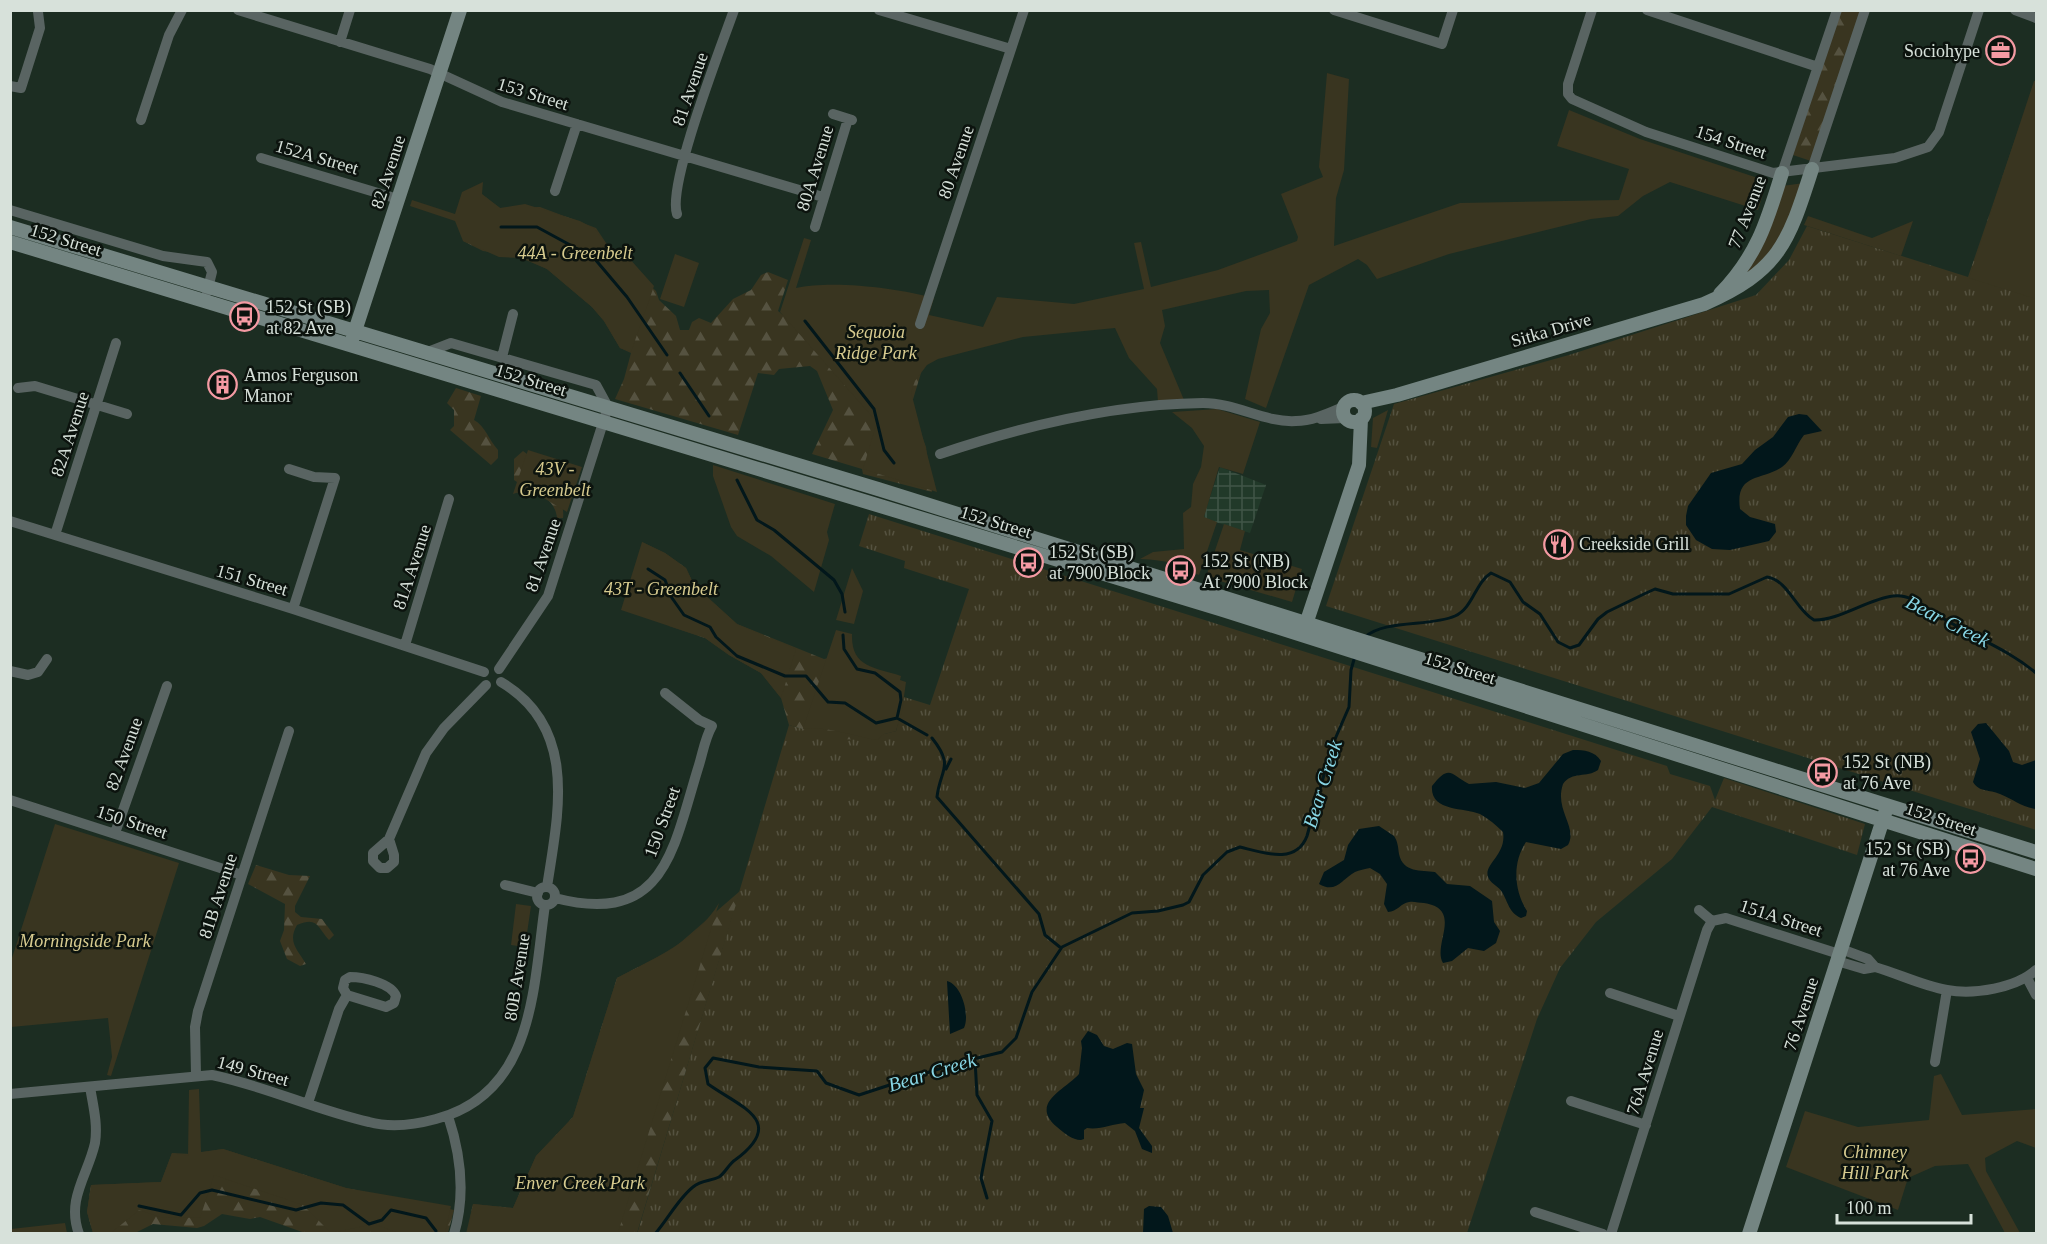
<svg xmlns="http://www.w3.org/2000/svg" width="2047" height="1244" font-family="Georgia,serif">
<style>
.industrial{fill:url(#industrial-grid)}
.grass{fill:url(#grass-tufts)}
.forest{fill:url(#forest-firs)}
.park{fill:#393520}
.water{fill:#02171b}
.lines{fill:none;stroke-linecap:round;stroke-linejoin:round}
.stream{stroke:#02171b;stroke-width:3}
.street{stroke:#596462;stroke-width:10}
.secondary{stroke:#748582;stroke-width:14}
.labels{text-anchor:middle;stroke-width:5;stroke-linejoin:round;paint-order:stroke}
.poi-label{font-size:18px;fill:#d7e1da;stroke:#0c130e;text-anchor:start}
.street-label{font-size:18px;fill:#d7e1da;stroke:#0c130e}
.park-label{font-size:18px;font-style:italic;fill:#d7cb8f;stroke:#0c130e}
.water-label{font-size:20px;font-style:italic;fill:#88d7e6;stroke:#0c130e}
</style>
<defs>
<pattern id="industrial-grid" width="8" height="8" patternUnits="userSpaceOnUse" patternTransform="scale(1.5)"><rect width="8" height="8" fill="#213929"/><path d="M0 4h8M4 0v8" fill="none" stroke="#405547"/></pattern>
<pattern id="grass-tufts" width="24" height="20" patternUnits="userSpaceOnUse" patternTransform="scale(1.5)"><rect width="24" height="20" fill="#393520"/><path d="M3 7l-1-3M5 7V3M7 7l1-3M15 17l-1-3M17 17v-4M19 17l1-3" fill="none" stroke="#555240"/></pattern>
<pattern id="forest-firs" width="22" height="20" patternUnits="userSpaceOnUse" patternTransform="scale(1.5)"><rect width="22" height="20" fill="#393520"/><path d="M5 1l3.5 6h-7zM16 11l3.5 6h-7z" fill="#555240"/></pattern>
</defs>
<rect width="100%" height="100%" fill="#1c2d22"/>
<path class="industrial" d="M1220,467L1266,485L1250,533L1203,518Z"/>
<path class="grass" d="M2036,115V830L1326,606L1394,404L1569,355L1756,295L1789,260L1807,226L1968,277L2020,125Z
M869,514L1667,766L1670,774L1710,786L1715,800L1724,778L1865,824L1857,855L1712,807L1672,859L1596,922L1560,968L1537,1019L1467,1233L637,1234L789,725L803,729L884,734L896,731L904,697L930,705L969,589L904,568L905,561L859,546Z"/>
<path class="forest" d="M1840,11H1860L1811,161L1793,155Z
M476,190L500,208L540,207L596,228L610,249L625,258L641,277L656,291L659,300L676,316L680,330H689L692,322L699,318L711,323L733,299L751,290L761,275L768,272L788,280L778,311L783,315L921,373L911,406L926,447L932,492L863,474L862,469L812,454L833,410L817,371L810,366L779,369L774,375L758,373L738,435L615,399L624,379L631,353L620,348L604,321L592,307L547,269L519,256L483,251L463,241Z
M456,388L481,396L474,420C485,426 489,440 498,450V458L491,465L450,430L454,426V410L447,403Z
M523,451C541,463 566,497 563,518H557C555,496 531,488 513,494L517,482L514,480V459Z
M642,542L665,553L686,568L694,585L737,624L824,659L839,656L896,731L884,734L877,740L836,739L789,725L781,698L761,673L729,655L705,638L669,626Z
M256,865L289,875L310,876L295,906V912L301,917L322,919L334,935L329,940C317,927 318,916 297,925C287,942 298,950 306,964L300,966L287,959L280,941L284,930L285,904L248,884Z
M740,891L637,1233L466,1234L473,1204L513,1208L536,1156L573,1117L617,978L673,949Z
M223,1149L346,1188L454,1210L448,1233H305L260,1217L250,1219L222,1214L204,1226L197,1228L153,1224L135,1233H93L87,1212L91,1185L161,1182L172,1153L191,1154Z"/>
<path class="park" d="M1327,73L1349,79L1344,170L1336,198L1334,246L1460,203L1619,200L1629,169L1557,146L1569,110L1640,139L1767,181L1758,210L1670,182L1643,196L1618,216L1591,219L1449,254L1377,279L1367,265L1358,259L1309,285L1266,408L1245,399L1261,329L1270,313L1269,290L1246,291L1162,310L1165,326L1160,343L1184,400L1158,402L1157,389L1129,358L1115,328L1023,337L938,359L927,365L915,381L911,392L937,492L863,469L877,422L780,312L804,238L811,240L796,288C832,280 898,288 934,298L929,315L983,327L997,297L1074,304L1144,289L1134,243L1141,242L1151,287L1218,270L1297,241L1298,237L1281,194L1323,177L1319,167Z
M2034,81H2036V299L1969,278Z
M483,182L482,194L500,208L525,204L580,221L595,229L610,249L629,258L654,286L631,352L620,348L604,321L592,307L547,269L521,258L499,257L463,241L455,221L410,206L412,200L455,214L462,192Z
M1804,183L1774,253L1733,286L1782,186Z
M1808,216L1872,238L1913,221L1901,256L1804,225Z
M675,254L699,263L684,307L660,299Z
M1217,409L1260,422L1243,474L1219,467L1204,517L1217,522L1199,575C1176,564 1168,560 1140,559L1153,552L1184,549L1183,513L1191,507L1193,484L1201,467L1204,446L1192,428L1172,412Z
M1388,410L1377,448L1371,447L1373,418Z
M528,450L582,467L567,512L517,482Z
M713,465L835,504L827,532L829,540L814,592L771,556L737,536L731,527L713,476Z
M1224,524L1245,531L1240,550L1302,569L1292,602L1206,577Z
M642,542L665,553L686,568L694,585L737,624L796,649L781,698L761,673L729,655L705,638L621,610Z
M852,568L863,591L854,624L836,620Z
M836,630L852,634C851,668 874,667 901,676L900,680L906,682L902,711L896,731L884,734L877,740C852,736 829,726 803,729Z
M55,824L179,863L111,1076L107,1075L112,1057L108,1018L11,1027V961Z
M719,903L618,1233H467L473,1204L513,1208L536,1156L573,1117L617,978C655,958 696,941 719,903Z
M516,904L531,906L525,947L511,945Z
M1941,1074L1962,1115L2036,1109V1148L2017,1141L1985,1158L1986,1171L2020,1233H2005L1968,1164L1935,1166L1908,1178L1898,1210L1786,1167L1805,1111L1858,1127L1929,1120L1934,1076Z
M199,1089L201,1152L223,1149L346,1188L451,1206L445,1233H398L374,1224L331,1233L303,1205L214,1175L200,1218L160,1217L139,1210L111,1233H93L87,1212L91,1185L161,1182L172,1153L188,1156L189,1090Z
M65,1223L67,1233H11V1229Z"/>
<path class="water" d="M1799,414L1807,415L1822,431L1804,435C1796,445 1792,460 1782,467C1761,481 1735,473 1740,509L1750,517L1775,524L1776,532L1769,541L1730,550L1712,549L1696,540L1686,525V516L1688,506L1711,473L1742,464L1755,450L1773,437L1788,417Z
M1986,723L2009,751L2013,762L2022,765L2036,760V809C2021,807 2013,799 2000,794C1989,789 1980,793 1973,782L1980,759L1971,732L1978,724Z
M1573,750C1584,750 1595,751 1601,761L1598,770C1587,778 1572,771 1563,784C1554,810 1578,827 1568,845L1561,849L1526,842C1512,863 1514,891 1527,911L1526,916L1521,918C1509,913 1508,902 1502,892C1499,887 1492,884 1489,879C1481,865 1507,856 1503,832C1496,825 1489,819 1480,814C1464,807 1430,812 1432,786C1450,763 1451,775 1469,784L1496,782L1525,788L1539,783L1563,754Z
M1379,826L1394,836C1398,842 1398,847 1399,854C1403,873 1421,870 1435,872L1447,884L1470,886L1492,901L1494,922L1500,931L1496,943L1484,951L1468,948L1452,961L1443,963C1432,945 1464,909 1424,903C1419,903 1414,901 1409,902C1401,903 1397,912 1388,912L1384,904L1387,884L1380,874L1370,868C1365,869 1359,870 1355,872C1342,879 1336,894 1319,884L1324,872L1344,860L1348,845L1359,829Z
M947,981C962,985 970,1015 964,1028L950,1034Z
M1088,1031L1097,1035L1104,1046L1113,1049L1127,1043L1132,1044L1136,1074L1144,1090L1140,1108H1144L1139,1128L1152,1146V1153L1142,1149L1135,1131L1125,1123C1112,1124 1100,1130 1087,1128L1084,1130V1139L1081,1140C1072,1140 1064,1133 1057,1127C1029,1103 1065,1090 1079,1074L1082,1048L1081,1041Z
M1149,1206L1161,1207L1168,1216L1173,1233H1143L1144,1209Z"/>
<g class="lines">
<path class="stream" d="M501,227H537L594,258L627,297L667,355
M805,321L874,409L884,450L894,463
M680,373L709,416
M737,480L757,520L774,530L834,580L842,594L845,612
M648,569L665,580L672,598L684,615L710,627L716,637L737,656L785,676H806L828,702L845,703L876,723L897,718
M843,635L844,649L857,669L875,673L900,692L901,700L897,718L927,735
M1365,637C1385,619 1430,627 1455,616C1473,608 1475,583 1491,573L1510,582L1523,602L1540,614L1558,642L1570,648L1579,645L1598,619L1607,612L1644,594L1655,589L1673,594H1729L1767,577C1788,580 1796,610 1814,620C1838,621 1868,599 1893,596C1913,593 1929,611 1946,620C1976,638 2009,650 2036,673
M932,738C955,767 940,769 937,797L1039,914L1045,935L1061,948
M946,769L951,759
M975,1060L977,1095L992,1121L981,1178L987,1198
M139,1206L181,1215L200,1193L212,1190L296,1210L321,1203L343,1205L369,1224L382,1220L391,1210L426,1218L436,1231
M655,1234C668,1219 678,1199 693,1187C701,1180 711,1181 719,1177C725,1173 729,1164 735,1160C788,1121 740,1107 708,1084L705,1068L713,1058L759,1067L817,1071L826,1083L859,1095L957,1063L1002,1052L1016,1038L1032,992L1062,947L1132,913L1158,911L1183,905L1189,902L1203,875L1227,852L1240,847C1264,853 1296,865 1307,836L1332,746L1349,707L1351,670L1355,656"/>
<path class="street" d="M238,10L430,69L502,102L823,197
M879,10L1011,49
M1334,10L1442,44L1453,10
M1592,10L1568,84V94L1572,99L1646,132L1773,173L1895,158L1928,147L1939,132L1979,10
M1647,10L1818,67
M2015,10L2036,18
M340,42L350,10
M10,86L21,88L40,28L38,12
M833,114L852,120
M141,120L169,35L182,10
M261,158L398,199
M1812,169L1865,10
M1782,173L1837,10
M555,191L577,124
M10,210L163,256L207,262L212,272L207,292
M677,214C667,185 721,47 734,10
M815,227L848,119
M920,324L1024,10
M428,352L451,343L596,385L608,407L548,596L499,669
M502,357L513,314
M18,388L35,386L127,414
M1321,419L1345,418
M940,454C1023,426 1114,404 1203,403C1236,403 1265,423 1296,421C1312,421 1329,413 1343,407
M289,469L314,477L335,478L293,609
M10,521L293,609L484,672
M55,535L116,343
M405,645L449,499
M10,671L28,675L38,672L47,659
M501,682C579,728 558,814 547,887
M10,800L242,875
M115,833L167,686
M389,839L373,853V861L380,868H387L394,862V855L389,839L426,753L444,728L486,685
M505,885L538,893
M537 896a9 9 0 1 1 18 0a9 9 0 1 1-18 0Z
M555,898C666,927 673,848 699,765C703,752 705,738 712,726L699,720L665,693
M1699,910L1712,921
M1712,921L1726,918L1839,954
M1841,949L1868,959L1875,967
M1837,961L1864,969L1875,967C1899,974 1923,986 1947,990C1974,995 2016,988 2036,970
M2027,978L2036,995
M1610,993L1679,1016
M1935,1062L1947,990
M196,1075L195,1027L198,1011L289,731
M10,1094L212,1075C266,1086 315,1110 369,1122C391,1128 414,1125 436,1119C535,1093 533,987 545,905
M1571,1101L1646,1125
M308,1103L339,1009L347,995L343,988L345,980L350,977C363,977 391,983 396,996L394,1003L386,1007L347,995
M448,1116C461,1155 466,1194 454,1234
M1535,1212L1603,1234
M79,1234C66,1199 88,1175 95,1143C98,1124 93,1105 90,1087
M1611,1234L1707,930L1712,921"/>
<path class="secondary" d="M10,227L878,489L2036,852
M10,242L1223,610L2036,869
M1720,294C1757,256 1767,222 1782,173
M353,337L460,10
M1343 411a11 11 0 1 1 22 0a11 11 0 1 1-22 0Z
M1361,403L1397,395L1704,304C1779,271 1788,244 1812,169
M1304,630L1359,465L1361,419
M1749,1234L1886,810"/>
</g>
<defs>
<symbol id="office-ring" viewBox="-11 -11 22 22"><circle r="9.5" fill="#0c130e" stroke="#f49aa3" stroke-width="1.5"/><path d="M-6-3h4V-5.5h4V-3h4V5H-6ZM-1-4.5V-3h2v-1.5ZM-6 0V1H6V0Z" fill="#f49aa3"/></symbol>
<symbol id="bus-ring" viewBox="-11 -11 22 22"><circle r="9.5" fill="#0c130e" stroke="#f49aa3" stroke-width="1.5"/><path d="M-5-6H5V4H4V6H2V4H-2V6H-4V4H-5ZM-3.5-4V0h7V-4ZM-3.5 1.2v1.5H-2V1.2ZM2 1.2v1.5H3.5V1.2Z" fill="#f49aa3"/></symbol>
<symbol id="building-ring" viewBox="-11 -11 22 22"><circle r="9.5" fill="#0c130e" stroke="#f49aa3" stroke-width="1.5"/><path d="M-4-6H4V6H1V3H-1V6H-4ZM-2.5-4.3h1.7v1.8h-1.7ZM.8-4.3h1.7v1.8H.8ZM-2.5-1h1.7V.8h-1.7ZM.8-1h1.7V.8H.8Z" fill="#f49aa3"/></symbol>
<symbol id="restaurant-ring" viewBox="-11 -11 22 22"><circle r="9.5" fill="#0c130e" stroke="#f49aa3" stroke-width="1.5"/><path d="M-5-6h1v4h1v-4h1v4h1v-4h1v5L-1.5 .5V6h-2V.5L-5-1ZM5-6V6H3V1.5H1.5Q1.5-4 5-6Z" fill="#f49aa3"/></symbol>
</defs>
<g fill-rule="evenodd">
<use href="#office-ring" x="1984" y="34" width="33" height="33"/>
<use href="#bus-ring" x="228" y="300" width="33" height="33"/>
<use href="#building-ring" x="206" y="368" width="33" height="33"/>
<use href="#restaurant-ring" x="1542" y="528" width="33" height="33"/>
<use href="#bus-ring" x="1012" y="546" width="33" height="33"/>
<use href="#bus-ring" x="1164" y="554" width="33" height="33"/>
<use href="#bus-ring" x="1806" y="756" width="33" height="33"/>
<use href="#bus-ring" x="1954" y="842" width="33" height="33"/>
</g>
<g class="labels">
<g class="poi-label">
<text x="1980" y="57" text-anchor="end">Sociohype</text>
<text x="266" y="313">152 St (SB)<tspan x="266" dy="21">at 82 Ave</tspan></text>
<text x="244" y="381">Amos Ferguson<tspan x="244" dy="21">Manor</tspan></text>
<text x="1579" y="550">Creekside Grill</text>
<text x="1049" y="558">152 St (SB)<tspan x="1049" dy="21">at 7900 Block</tspan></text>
<text x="1202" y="567">152 St (NB)<tspan x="1202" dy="21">At 7900 Block</tspan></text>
<text x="1843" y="768">152 St (NB)<tspan x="1843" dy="21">at 76 Ave</tspan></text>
<text x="1950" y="855" text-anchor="end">152 St (SB)<tspan x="1950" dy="21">at 76 Ave</tspan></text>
</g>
<g class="street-label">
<text transform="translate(690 89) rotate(-71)" y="6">81 Avenue</text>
<text transform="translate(533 94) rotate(17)" y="6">153 Street</text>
<text transform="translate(1731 142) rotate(18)" y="6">154 Street</text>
<text transform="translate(317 157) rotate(16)" y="6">152A Street</text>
<text transform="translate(956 162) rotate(-71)" y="6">80 Avenue</text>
<text transform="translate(815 168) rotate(-73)" y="6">80A Avenue</text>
<text transform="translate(388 172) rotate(-72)" y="6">82 Avenue</text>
<text transform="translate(1747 212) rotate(-69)" y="6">77 Avenue</text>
<text transform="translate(66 240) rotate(17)" y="6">152 Street</text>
<text transform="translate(1551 330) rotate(-16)" y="6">Sitka Drive</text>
<text transform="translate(531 380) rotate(17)" y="6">152 Street</text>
<text transform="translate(70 434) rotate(-72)" y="6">82A Avenue</text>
<text transform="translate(996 522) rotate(17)" y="6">152 Street</text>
<text transform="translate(543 555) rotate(-71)" y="6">81 Avenue</text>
<text transform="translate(412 567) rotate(-72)" y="6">81A Avenue</text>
<text transform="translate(252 580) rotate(16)" y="6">151 Street</text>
<text transform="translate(1460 668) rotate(17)" y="6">152 Street</text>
<text transform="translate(124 754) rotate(-70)" y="6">82 Avenue</text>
<text transform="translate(1941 819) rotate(18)" y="6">152 Street</text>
<text transform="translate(132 822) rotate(18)" y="6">150 Street</text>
<text transform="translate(662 822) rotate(-70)" y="6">150 Street</text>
<text transform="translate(218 896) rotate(-72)" y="6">81B Avenue</text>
<text transform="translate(1781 918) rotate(18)" y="6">151A Street</text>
<text transform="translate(517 977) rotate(-81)" y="6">80B Avenue</text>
<text transform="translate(1801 1014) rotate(-72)" y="6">76 Avenue</text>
<text transform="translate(253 1071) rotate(15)" y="6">149 Street</text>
<text transform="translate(1645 1072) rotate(-73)" y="6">76A Avenue</text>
</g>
<g class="park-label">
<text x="575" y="259">44A - Greenbelt</text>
<text x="876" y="338">Sequoia<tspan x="876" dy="21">Ridge Park</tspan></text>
<text x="555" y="475">43V -<tspan x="555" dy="21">Greenbelt</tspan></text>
<text x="661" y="595">43T - Greenbelt</text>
<text x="85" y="947">Morningside Park</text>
<text x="1875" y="1158">Chimney<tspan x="1875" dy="21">Hill Park</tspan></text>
<text x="580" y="1189">Enver Creek Park</text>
</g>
<g class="water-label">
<text transform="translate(1948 621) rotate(27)" y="7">Bear Creek</text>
<text transform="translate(1322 784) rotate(-73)" y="7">Bear Creek</text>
<text transform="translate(932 1072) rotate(-17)" y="7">Bear Creek</text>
</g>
</g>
<rect width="2047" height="1244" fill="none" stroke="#d7e1da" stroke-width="24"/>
<path d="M1837 1214v9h134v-9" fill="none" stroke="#d7e1da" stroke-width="3"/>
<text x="1846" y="1214" font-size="18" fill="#d7e1da" stroke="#0c130e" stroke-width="4.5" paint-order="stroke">100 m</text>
</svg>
